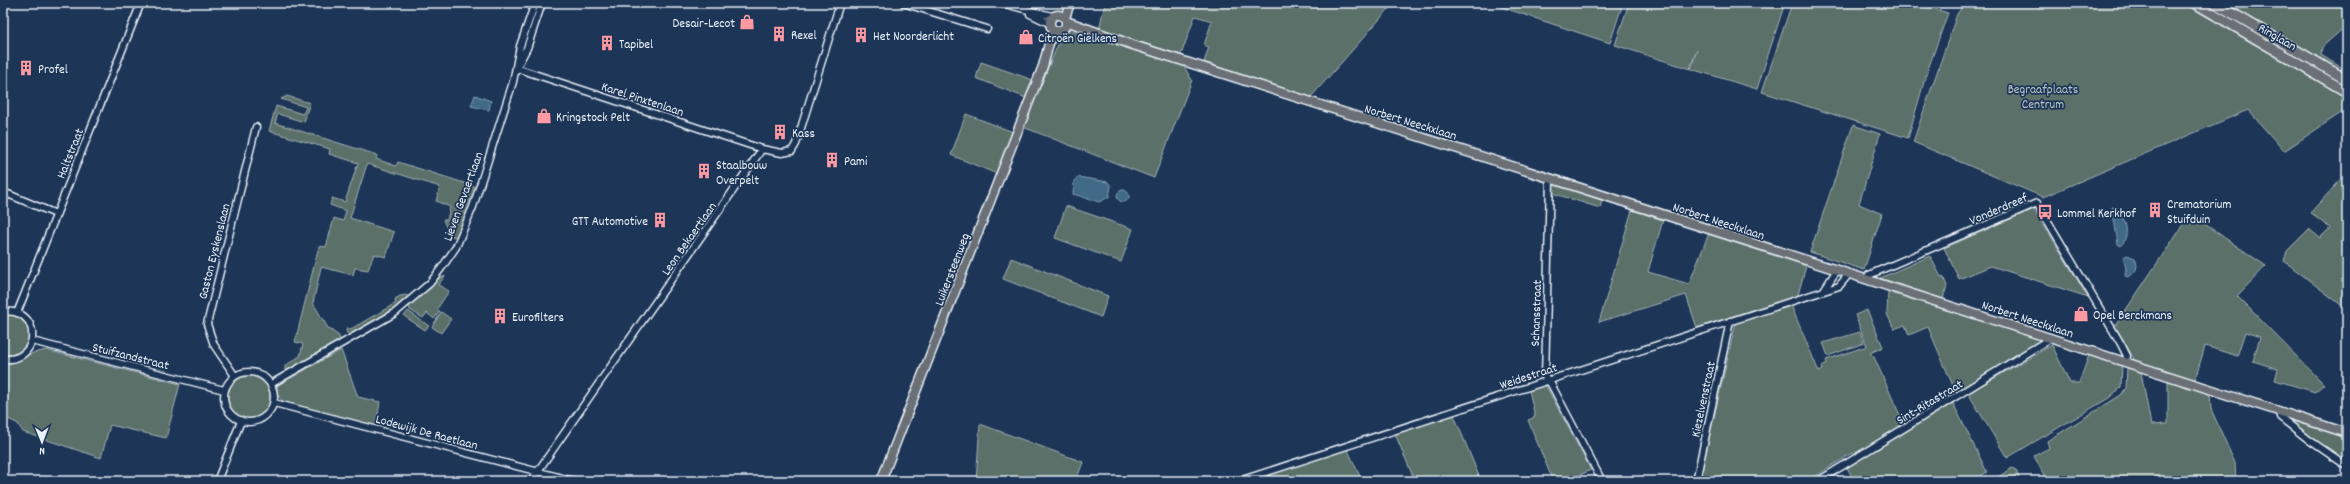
<svg xmlns="http://www.w3.org/2000/svg" width="2350" height="484" font-family="Dekko,sans-serif">
<style>
.green{fill:#5b706b;stroke:#a2b0b2}
.water{fill:#406a88;stroke:#83a0b5}
.lines{fill:none;stroke-linecap:round;stroke-linejoin:round}
.minor-casing{stroke:#e8f1f8;stroke-width:9}
.major-casing{stroke:#e8f1f8;stroke-width:11}
.highway-casing{stroke:#e8f1f8;stroke-width:12}
.minor{stroke:#1d3557;stroke-width:6}
.major{stroke:#6b6f75;stroke-width:8}
.highway{stroke:#6b6f75;stroke-width:9}
.labels{text-anchor:middle;stroke-width:3.5;stroke-linejoin:round;paint-order:stroke}
.poi-label{font-size:13px;fill:#e8f1f8;stroke:#1d3557;text-anchor:start}
.street-label{font-size:13px;fill:#e8f1f8;stroke:#1d3557}
.park-label{font-size:13px;fill:#b7c4c7;stroke:#1d3557}
</style>
<rect width="100%" height="100%" fill="#1d3557"/>
<filter id="ink" filterUnits="userSpaceOnUse"><feTurbulence type="fractalNoise" baseFrequency=".025" numOctaves="2"/><feDisplacementMap in="SourceGraphic" scale="8" xChannelSelector="R" yChannelSelector="G"/><feConvolveMatrix kernelMatrix="1 2 1 2 8 2 1 2 1" color-interpolation-filters="sRGB"/></filter>
<g filter="url(#ink)">
<path class="green" d="M1105,3H1394L1311,97L1204,62L1209,47L1204,45L1212,21L1195,16L1181,55L1099,29Z
M1489,3H1623L1610,43Z
M1629,3H1785L1757,89L1691,69L1697,49L1690,69L1615,45Z
M1792,3H1915L1948,13L1926,75L1908,138L1762,92Z
M1965,3H2183L2347,98V109L2284,151L2248,110L2043,197L1913,142L1957,14Z
M2201,3H2209L2347,83V88Z
M2224,3H2347V25L2322,47L2321,55L2347,71V75Z
M1067,31H1078L1183,65L1192,80L1154,178L1023,127L1062,35Z
M981,62L1033,80L1026,98L976,78Z
M287,96L310,103L304,122L278,114L275,123L377,155L376,159L396,166L398,162L477,187L458,237L448,236L449,233L443,220H447L450,207L436,201L440,187L367,164L350,218L394,232L386,257L374,254L368,270L355,268L353,275L321,267L313,303L328,328L339,336L340,343L288,372L285,371V366L300,356L303,344L295,342L319,246L326,247L334,218L343,221L346,211L330,205L332,198L345,202L358,163L329,154L330,149L269,131L276,106L303,114L306,107L281,99Z
M966,114L1013,132L997,174L951,155Z
M1853,125L1880,134L1859,204L1882,214L1864,270L1810,252Z
M2347,173V306L2345,308L2284,261L2287,251L2309,229L2320,238L2330,228L2310,213Z
M1554,184L1602,200L1600,208L1552,193Z
M1066,206L1133,229L1121,262L1055,238Z
M2034,209L2088,297L1991,266L1959,279L1944,248Z
M1632,210L1663,220L1648,272L1689,284L1709,233L1806,266L1798,295L1697,328L1686,295L1599,322Z
M2190,214L2266,266L2237,296L2324,384L2315,392L2275,380L2278,369L2253,361L2260,337L2245,332L2237,356L2205,346L2195,380L2135,361L2115,326Z
M1930,256L1941,277L1943,276L1947,286L1943,299L1880,278Z
M1011,258L1108,296L1101,317L1003,279Z
M445,276L438,285L449,291L437,309L440,311L434,319L427,313L423,318L410,310L409,306L437,278Z
M1888,292L2040,339L2041,345L1956,393L1928,327L1909,335L1905,325L1894,329L1887,314Z
M406,295L411,298L388,315L351,336L346,332L347,327L349,330L396,303L395,299L400,296Z
M1790,303L1819,372L1823,370L1822,366L1827,363L1826,360L1867,346L1855,315L1867,310L1883,347L1870,353L1874,357L1903,422L1922,412L1923,414L1854,456L1852,453L1808,481H1699L1736,322Z
M408,311L429,326L425,330L404,316Z
M441,312L451,319L441,333L432,327Z
M11,313C14,315 19,316 22,319C41,332 24,356 5,355L3,314Z
M1860,332L1864,343L1828,356L1823,343Z
M2052,345L2070,383H2079L2089,355L2122,366L2121,387L2109,398L2007,458L1968,393Z
M46,350L180,384L166,438L110,425L101,458L23,432L17,423L3,417V367L33,353Z
M341,350L358,397L380,402L376,427L289,404C281,401 274,395 278,385Z
M2127,367L2141,372L2151,425L2168,424V381L2210,393L2211,409L2235,463L2236,481H2047L2034,456L2049,448L2047,441L2121,395L2126,388Z
M227 397a23 23 0 1 1 46 0a23 23 0 1 1-46 0Z
M1541,385L1546,386L1591,470L1575,477L1576,481H1553L1528,420L1535,417L1529,390Z
M1953,403L1987,472L1972,481H1854L1847,467Z
M1454,415L1481,481H1415L1395,434Z
M2282,416L2347,437V464L2322,448Z
M980,424L1083,462L1076,481H976Z
M1347,448L1362,481H1253V479Z
M2012,468L2016,470L2020,481H1992Z"/>
<path class="water" d="M475,95L491,101L489,110L471,106Z
M1078,177L1108,182L1111,186L1109,197L1099,202L1073,194L1074,181Z
M1117 196a6 6 0 1 1 12 0a6 6 0 1 1-12 0Z
M2112,207L2116,208C2126,219 2131,233 2121,246L2118,244Z
M2127,255L2135,258L2137,265L2136,270L2128,277L2125,276L2126,267L2123,257Z"/>
<g class="lines">
<defs>
<path id="minor" d="M903,3L987,29
M1001,3L1052,16
M1030,14L1049,23
M519,63L527,48L542,3
M516,68L762,149L782,153L792,151L796,144L840,3
M1550,179L1545,377L1551,384L1602,481
M3,192L56,214
M1865,279L1869,275L2037,203L2121,344L2127,356L2126,362
M1824,290L1837,270
M3,312C42,306 42,363 3,359
M17,313L141,3
M32,341L224,390
M224 397a25 25 0 1 1 50 0a25 25 0 1 1-50 0Z
M235,376L214,345L207,324L256,127
M271,384L395,313L430,283L443,266L456,247L473,207L513,82L520,46L535,3
M274,403L574,481
M2279,411L2280,417L2309,440L2347,466
M217,481L241,421
M531,481L762,149
M1239,481L1839,286L1849,274
M1696,481L1730,321
M1818,481L2051,338"/>
<path id="major" d="M1050 23a8 8 0 1 1 16 0a8 8 0 1 1-16 0Z
M1065,18L1070,3
M1066,21L1133,45L2347,433
M881,481L1043,66L1053,29"/>
<path id="highway" d="M2195,3L2347,92
M2215,3L2347,80"/>
</defs>
<use href="#minor" class="minor-casing"/>
<use href="#major" class="major-casing"/>
<use href="#highway" class="highway-casing"/>
<use href="#minor" class="minor"/>
<use href="#major" class="major"/>
<use href="#highway" class="highway"/>
</g>
</g>
<defs>
<symbol id="shop-bare" viewBox="-9 -9 18 18"><path d="M-5-2.5h2.3a2.7 3.5 0 0 1 5.4 0H5L5.5 6h-11ZM-1.5-2.5h3a1.5 2.3 0 0 0-3 0Z" fill="#ff9aa2" stroke="#1d3557" stroke-width="2.5" paint-order="stroke"/></symbol>
<symbol id="building-bare" viewBox="-9 -9 18 18"><path d="M-4-6H4V6H1V3H-1V6H-4ZM-2.5-4.3h1.7v1.8h-1.7ZM.8-4.3h1.7v1.8H.8ZM-2.5-1h1.7V.8h-1.7ZM.8-1h1.7V.8H.8Z" fill="#ff9aa2" stroke="#1d3557" stroke-width="2.5" paint-order="stroke"/></symbol>
<symbol id="bus-bare" viewBox="-9 -9 18 18"><path d="M-5-6H5V4H4V6H2V4H-2V6H-4V4H-5ZM-3.5-4V0h7V-4ZM-3.5 1.2v1.5H-2V1.2ZM2 1.2v1.5H3.5V1.2Z" fill="#ff9aa2" stroke="#1d3557" stroke-width="2.5" paint-order="stroke"/></symbol>
</defs>
<g fill-rule="evenodd">
<use href="#shop-bare" x="736" y="11" width="22" height="22"/>
<use href="#building-bare" x="768" y="23" width="22" height="22"/>
<use href="#building-bare" x="850" y="24" width="22" height="22"/>
<use href="#shop-bare" x="1015" y="26" width="22" height="22"/>
<use href="#building-bare" x="596" y="32" width="22" height="22"/>
<use href="#building-bare" x="15" y="57" width="22" height="22"/>
<use href="#shop-bare" x="533" y="105" width="22" height="22"/>
<use href="#building-bare" x="769" y="121" width="22" height="22"/>
<use href="#building-bare" x="821" y="149" width="22" height="22"/>
<use href="#building-bare" x="693" y="160" width="22" height="22"/>
<use href="#building-bare" x="2144" y="199" width="22" height="22"/>
<use href="#bus-bare" x="2034" y="201" width="22" height="22"/>
<use href="#building-bare" x="649" y="209" width="22" height="22"/>
<use href="#shop-bare" x="2070" y="303" width="22" height="22"/>
<use href="#building-bare" x="489" y="305" width="22" height="22"/>
</g>
<g class="labels">
<g class="poi-label">
<text x="735" y="27" text-anchor="end">Desair-Lecot</text>
<text x="791" y="39">Rexel</text>
<text x="873" y="40">Het Noorderlicht</text>
<text x="1038" y="42">Citroën Gielkens</text>
<text x="619" y="48">Tapibel</text>
<text x="38" y="73">Profel</text>
<text x="556" y="121">Kringstock Pelt</text>
<text x="792" y="137">Kass</text>
<text x="844" y="165">Pami</text>
<text x="716" y="169">Staalbouw<tspan x="716" dy="15">Overpelt</tspan></text>
<text x="2167" y="208">Crematorium<tspan x="2167" dy="15">Stuifduin</tspan></text>
<text x="2057" y="217">Lommel Kerkhof</text>
<text x="648" y="225" text-anchor="end">GTT Automotive</text>
<text x="2093" y="319">Opel Berckmans</text>
<text x="512" y="321">Eurofilters</text>
</g>
<g class="street-label">
<text transform="translate(2278 36) rotate(30)" y="5">Ringlaan</text>
<text transform="translate(643 98) rotate(18)" y="5">Karel Pinxtenlaan</text>
<text transform="translate(1411 121) rotate(17)" y="5">Norbert Neeckxlaan</text>
<text transform="translate(69 153) rotate(-68)" y="5">Haltstraat</text>
<text transform="translate(462 196) rotate(-70)" y="5">Lieven Gevaertlaan</text>
<text transform="translate(1998 208) rotate(-23)" y="5">Vonderdreef</text>
<text transform="translate(1719 220) rotate(18)" y="5">Norbert Neeckxlaan</text>
<text transform="translate(688 238) rotate(-55)" y="5">Leon Bekaertlaan</text>
<text transform="translate(213 251) rotate(-76)" y="5">Gaston Eyskenslaan</text>
<text transform="translate(951 269) rotate(-69)" y="5">Luikersteenweg</text>
<text transform="translate(1535 313) rotate(-88)" y="5">Schansstraat</text>
<text transform="translate(2028 318) rotate(18)" y="5">Norbert Neeckxlaan</text>
<text transform="translate(131 355) rotate(14)" y="5">Stuifzandstraat</text>
<text transform="translate(1528 375) rotate(-18)" y="5">Weidestraat</text>
<text transform="translate(1702 399) rotate(-78)" y="5">Kiezelvenstraat</text>
<text transform="translate(1929 401) rotate(-31)" y="5">Sint-Ritastraat</text>
<text transform="translate(427 431) rotate(15)" y="5">Lodewijk De Raetlaan</text>
</g>
<g class="park-label">
<text x="2043" y="93">Begraafplaats<tspan x="2043" dy="15">Centrum</tspan></text>
</g>
</g>
<rect width="2350" height="484" fill="none" stroke="#1d3557" stroke-width="16"/>
<rect x="8" y="8" width="2334" height="468" fill="none" stroke="#e8f1f8" stroke-width="1.5" filter="url(#ink)"/>
<g transform="translate(42 442) rotate(179)" stroke="#1d3557" stroke-width="3" paint-order="stroke">
<path d="M0-3L7 15L0 10L-7 15Z" fill="#e8f1f8"/>
<text y="-6" font-size="11" font-weight="bold" text-anchor="middle" fill="#e8f1f8">N</text>
</g>
</svg>
